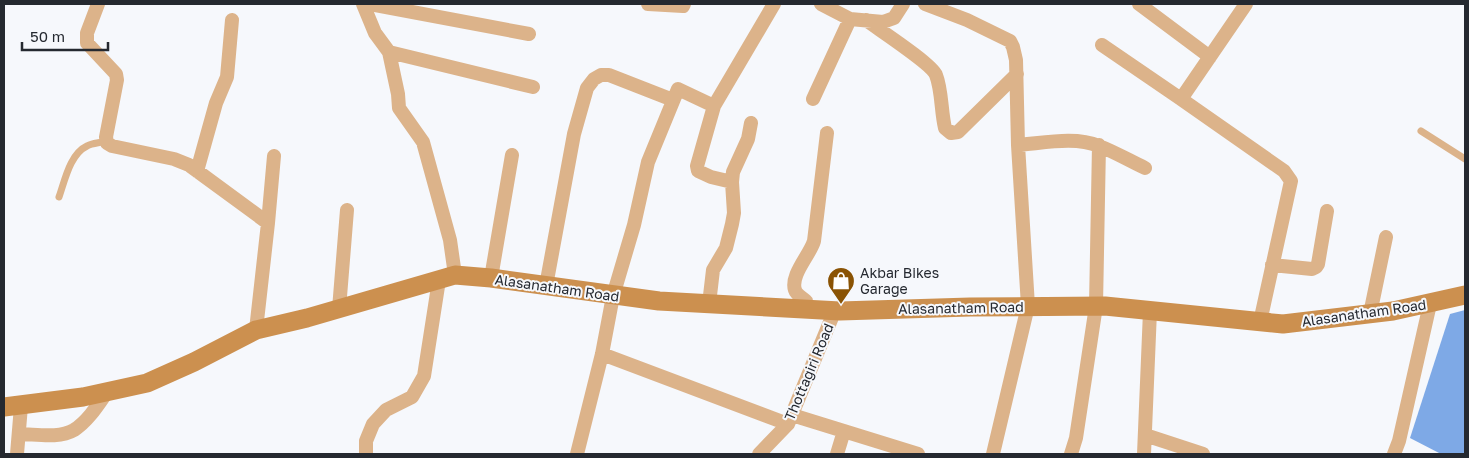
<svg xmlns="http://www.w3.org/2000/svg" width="1469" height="458" font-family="'Golos Text',sans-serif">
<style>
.water{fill:#7ea9e6}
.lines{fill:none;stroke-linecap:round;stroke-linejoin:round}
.lane{stroke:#dcb38a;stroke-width:7}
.street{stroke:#dcb38a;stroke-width:14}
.secondary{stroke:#cc904f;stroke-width:19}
.labels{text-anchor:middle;stroke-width:4;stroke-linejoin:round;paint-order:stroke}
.poi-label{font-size:14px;fill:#252930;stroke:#f6f8fc;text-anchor:start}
.street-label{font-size:14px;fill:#252930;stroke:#f6f8fc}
</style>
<rect width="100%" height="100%" fill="#f6f8fc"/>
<path class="water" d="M1465,310V454H1441L1410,438L1450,314Z"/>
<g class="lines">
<path class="lane" d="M1421,131L1465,159
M59,197C65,180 70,154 87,146C92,143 100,143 106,141"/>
<path class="street" d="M98,4L87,33V43L116,74L117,80L106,137L107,143L112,146L174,159L189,165L268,223L256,330
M363,4L375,33L389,52L398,94L399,108L423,142L450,240L455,275
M370,4L529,34
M648,4L683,6L684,4
M821,4L850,19L883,22L894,18L903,4
M925,4L967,20L1010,41L1013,47L1016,60L1018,145L1028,306L993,454
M1139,4L1210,57
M1246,4L1181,99L1284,171L1291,181L1260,322
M866,20C878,29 932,64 936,75C942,90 941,112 945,128L951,133L958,132L1017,74
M1102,45L1181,99
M389,52L533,87
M813,99L850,19
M714,106L697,166L698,171L711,177L732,182
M1018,145C1044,143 1075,136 1099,146C1115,152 1130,161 1145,168
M197,171L216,103L227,77L232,20
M268,223L274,156
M1272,265L1312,269L1316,267L1318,264L1327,211
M491,278L512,155
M546,286L574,134L587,88L594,79L601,75H609L673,100
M709,304L713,270L726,248L732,224L734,213L732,182L733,172L748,139L751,123
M339,309L347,210
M807,309L806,301C802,298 796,294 795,290C790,275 810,255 814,241L827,133
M1370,314L1386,237
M602,354L788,424
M792,415L918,454
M19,434C35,434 59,439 74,430C88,421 98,405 107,392
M1145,435L1203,454
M17,454L21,406
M366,454V441L373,424L386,410L412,397L424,376L439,280
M577,454L602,354L613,296L634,225L648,162L678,89L714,106L774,4
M759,454L788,424L835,310
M837,454L844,431
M1071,454L1076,438L1096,306L1099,145
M1144,454L1150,311
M1394,454L1399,441L1430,304"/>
<path class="secondary" d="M4,407L83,397L147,383L194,362L256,330L307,318L455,275L491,278L659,301L840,311L970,307L1105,306L1283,324L1393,311L1465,295"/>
</g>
<defs>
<symbol id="shop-pin" viewBox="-11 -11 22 30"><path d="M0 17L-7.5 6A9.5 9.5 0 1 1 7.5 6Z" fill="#8a5304" stroke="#f6f8fc"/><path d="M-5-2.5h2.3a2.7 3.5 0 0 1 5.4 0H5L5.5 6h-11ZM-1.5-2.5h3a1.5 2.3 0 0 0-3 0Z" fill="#fff"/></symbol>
</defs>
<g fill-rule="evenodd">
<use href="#shop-pin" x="825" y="265" width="32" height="43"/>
</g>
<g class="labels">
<g class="poi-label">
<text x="860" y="278">Akbar Bikes<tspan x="860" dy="16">Garage</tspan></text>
</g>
<g class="street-label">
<text transform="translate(557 288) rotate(8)" y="5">Alasanatham Road</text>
<text transform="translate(961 308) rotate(-1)" y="5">Alasanatham Road</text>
<text transform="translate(1364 313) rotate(-8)" y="5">Alasanatham Road</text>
<text transform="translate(809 372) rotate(-67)" y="5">Thottagiri Road</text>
</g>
</g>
<rect width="1469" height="458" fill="none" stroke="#252930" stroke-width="10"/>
<path d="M22 42v8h86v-8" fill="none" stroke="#252930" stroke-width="2.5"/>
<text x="30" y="42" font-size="15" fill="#252930" stroke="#f6f8fc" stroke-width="4" paint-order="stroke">50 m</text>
</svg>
